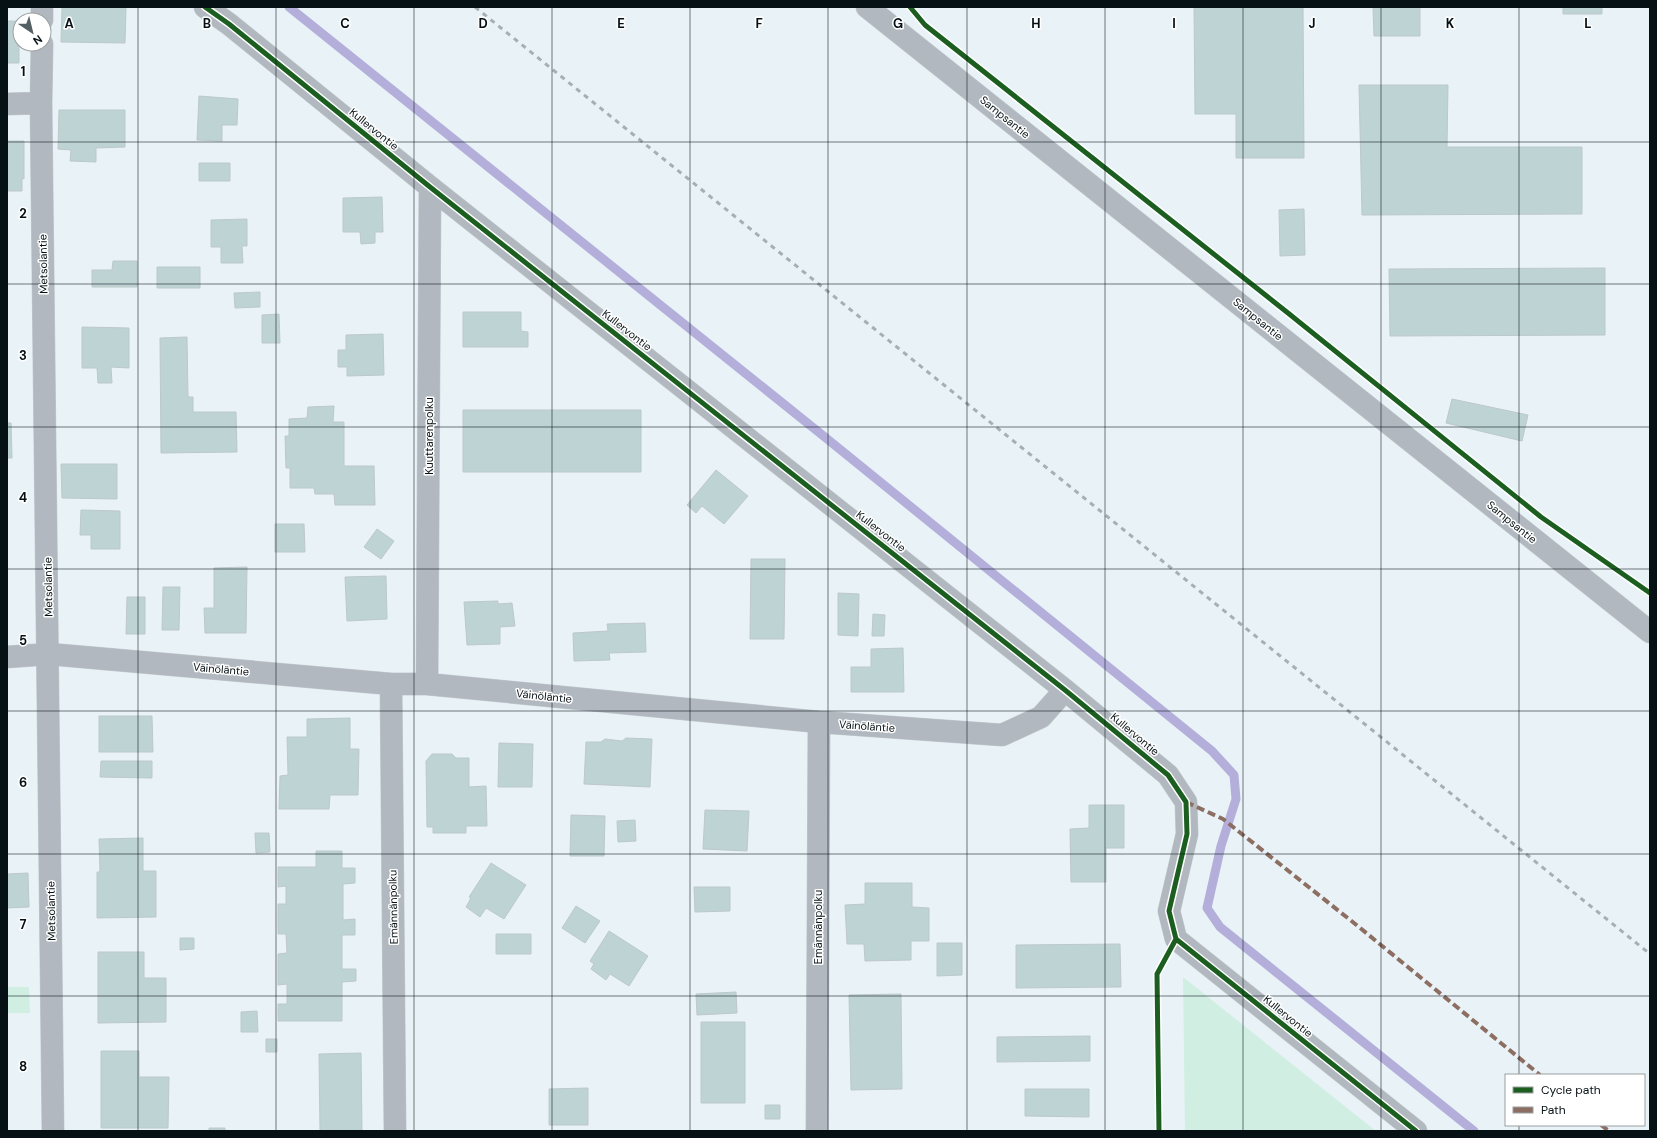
<svg xmlns="http://www.w3.org/2000/svg" width="1657" height="1138" font-family="'DM Sans',sans-serif">
<style>
.green{fill:#d1eee2}
.lines{fill:none;stroke-linecap:round;stroke-linejoin:round}
.stream{stroke:#b4afda;stroke-width:9}
.building{fill:#bed3d4;stroke:#bdc8ca}
.minor-casing{stroke:#c6ced2;stroke-width:23}
.minor{stroke:#b2b8bf;stroke-width:22}
.rail{stroke:#a8afb4;stroke-width:3;stroke-dasharray:5 5;stroke-linecap:butt}
.quiet{stroke:#8d6e63;stroke-width:4;stroke-dasharray:8 4;stroke-linecap:butt}
.cycleway-casing{stroke:#fff;stroke-width:8}
.cycleway{stroke:#1b5e20;stroke-width:5}
.grid{fill:none;stroke:#061115;stroke-width:1;stroke-opacity:0.55}
.labels{text-anchor:middle;stroke-width:3;stroke-linejoin:round;paint-order:stroke}
.street-label{font-size:11px;fill:#061115;stroke:#fff}
.grid-label{font-size:13px;text-anchor:middle;font-weight:bold;fill:#061115;stroke:#fff;stroke-width:3;stroke-linejoin:round;paint-order:stroke}
</style>
<rect width="100%" height="100%" fill="#e9f3f7"/>
<path class="green" d="M1183,977L1376,1131H1185Z
M7,987H29L30,1013H7Z"/>
<g class="lines">
<path class="stream" d="M289,7L826,438L1212,751L1234,775L1236,799L1221,846L1207,908L1220,927L1474,1131"/>
</g>
<path class="building" d="M62,7H126L125,43L61,42Z
M1194,7H1303L1304,158H1236V114H1195Z
M1373,7H1420V36H1374Z
M1563,7H1602V14H1563Z
M7,21H19V63H7Z
M1359,85H1448L1447,147H1582V214L1362,215Z
M199,96L238,99L237,125H222V141L197,140Z
M59,110H125V147L96,148V162L70,161L71,150L58,149Z
M7,141H24V179L22,178V191H7Z
M199,163H230V181H199Z
M382,197L383,232H375V243L361,244L360,232H343V198Z
M1304,209L1305,255L1280,256L1279,210Z
M247,219V246H242L243,263H221V247H211V220Z
M113,261H137V287H92V270H112Z
M157,267H200V288H157Z
M1605,268V335L1390,336L1389,269Z
M260,292V307L235,308L234,293Z
M463,312H521V331L528,332V347H463Z
M279,314L280,343H262V315Z
M82,327L129,328V368L111,367L112,383H98L97,368H82Z
M383,334L384,375L347,376V367H338V350H346V335Z
M187,337L188,397H193V412H236L237,452L161,453L160,338Z
M1452,399L1528,415L1522,441L1446,423Z
M334,406L333,422H344V466H374L375,505H335L334,494H315L314,488H290V468H286L285,436H289V419L307,418L308,407Z
M463,410H641V472H463Z
M7,423H11L12,458H7Z
M61,464H117V499L62,498Z
M716,470L748,496L724,524L702,506L696,513L687,505Z
M81,510L120,511V549H91V535H80Z
M275,524H304L305,552H275Z
M377,529L394,541L381,559L364,547Z
M751,559H785L784,639H750Z
M247,567L246,633H205L204,608H214V568Z
M386,576L387,619L347,621L345,577Z
M163,587H180L179,630H162Z
M838,593L859,594L858,636L838,635Z
M127,597H145V634H126Z
M498,601V604L512,603L515,626L500,627V644L467,645L464,602Z
M873,614L885,615L884,636H872Z
M645,623L646,652L609,653L610,660L574,661L573,633L608,631L607,624Z
M903,648L904,692H851V667H871V649Z
M99,716H152L153,752H99Z
M350,718V749H359L358,795H330L329,809H279L280,776L288,775L287,737H307V719Z
M626,738L652,739L650,787L584,784L586,742H601L605,739L622,741Z
M499,743L533,744L532,787H498Z
M432,754H452L456,758H469V787L486,786L487,826H466V833H433V827H427L426,761Z
M101,761H152V778L100,777Z
M1089,805H1124V848H1106V882H1071L1070,829L1089,828Z
M705,810L749,811L747,851L703,849Z
M571,815L605,816L604,856H570Z
M635,820L636,841L618,842L617,821Z
M255,833H269L270,852L256,853Z
M143,838V871H156V917L97,918V872H100L99,839Z
M316,851H342V868H355V883L343,884V920L355,919V935H342V969H356V981L342,982V1021H278V1004H287V984L278,985V954L287,953L286,934H278V904H286V886L278,887V867H316Z
M491,863L526,885L504,919L486,908L480,917L466,907L471,898L469,897Z
M28,873L29,907L7,908V874Z
M865,883H912V907L929,908V941H911V960L865,961L864,944H847L845,905L865,904Z
M694,887H730V911L695,912Z
M576,906L600,921L585,943L562,928Z
M609,931L648,956L629,986L610,974L606,980L591,969L594,964L590,961Z
M496,934H531V954H496Z
M180,938H194V949L180,950Z
M937,943H962V975L937,976Z
M1120,944L1121,987L1016,988V945Z
M98,952H144V978H166V1022L98,1023Z
M736,992L737,1013L697,1015L696,994Z
M901,994L902,1089L851,1090L849,995Z
M257,1011L258,1032H241V1012Z
M701,1022H745V1103H701Z
M1090,1036V1061L997,1062V1037Z
M266,1039H277V1052H266Z
M101,1051H139V1077H169L168,1128H101Z
M361,1053L362,1131H320L319,1054Z
M588,1088V1125H549V1089Z
M1025,1089H1089V1117L1025,1116Z
M765,1105H780V1119H765Z
M209,1128H225V1131H209Z"/>
<g class="lines">
<defs>
<path id="minor" d="M205,7L229,24L430,187L1065,690L1168,775L1186,802L1187,834L1169,911L1176,939L1416,1131
M867,7L1650,632
M42,20V7
M42,44L41,103L53,1131
M7,104L41,103
M7,657L49,654L391,684H427L819,722L1002,735L1041,717L1065,690
M391,684L395,1131
M427,684L430,187
M817,1131L819,722"/>
</defs>
<use href="#minor" class="minor-casing"/>
<use href="#minor" class="minor"/>
<path class="rail" d="M475,7L1650,954"/>
<path class="quiet" d="M1186,802L1223,819L1354,923L1540,1075
M1601,1125L1609,1131"/>
<defs>
<path id="cycleway" d="M205,7L229,24L430,187L1065,690L1168,775L1186,802L1187,834L1169,911L1176,939L1416,1131
M910,7L925,25L1288,313L1541,517L1650,593
M1159,1131L1157,974L1176,939"/>
</defs>
<use href="#cycleway" class="cycleway-casing"/>
<use href="#cycleway" class="cycleway"/>
</g>
<path class="grid" d="M138,7V1131M276,7V1131M414,7V1131M552,7V1131M690,7V1131M828,7V1131M967,7V1131M1105,7V1131M1243,7V1131M1381,7V1131M1519,7V1075M7,142H1650M7,284H1650M7,427H1650M7,569H1650M7,711H1650M7,854H1650M7,996H1650M1519,1125V1131"/>
<g class="labels">
<g class="street-label">
<text transform="translate(1005 117) rotate(39)" y="4">Sampsantie</text>
<text transform="translate(374 129) rotate(39)" y="4">Kullervontie</text>
<text transform="translate(43 264) rotate(-91)" y="4">Metsolantie</text>
<text transform="translate(1258 319) rotate(39)" y="4">Sampsantie</text>
<text transform="translate(627 330) rotate(38)" y="4">Kullervontie</text>
<text transform="translate(429 436) rotate(-90)" y="4">Kuuttarenpolku</text>
<text transform="translate(1512 522) rotate(39)" y="4">Sampsantie</text>
<text transform="translate(881 531) rotate(38)" y="4">Kullervontie</text>
<text transform="translate(48 587) rotate(-91)" y="4">Metsolantie</text>
<text transform="translate(221 669) rotate(5)" y="4">Väinöläntie</text>
<text transform="translate(544 696) rotate(6)" y="4">Väinöläntie</text>
<text transform="translate(867 726) rotate(4)" y="4">Väinöläntie</text>
<text transform="translate(1135 734) rotate(40)" y="4">Kullervontie</text>
<text transform="translate(393 907) rotate(-91)" y="4">Emännänpolku</text>
<text transform="translate(51 911) rotate(-91)" y="4">Metsolantie</text>
<text transform="translate(818 927) rotate(-90)" y="4">Emännänpolku</text>
<text transform="translate(1288 1016) rotate(39)" y="4">Kullervontie</text>
</g>
</g>
<g class="grid-label">
<text x="69" y="28">A</text>
<text x="207" y="28">B</text>
<text x="345" y="28">C</text>
<text x="483" y="28">D</text>
<text x="621" y="28">E</text>
<text x="759" y="28">F</text>
<text x="898" y="28">G</text>
<text x="1036" y="28">H</text>
<text x="1174" y="28">I</text>
<text x="1312" y="28">J</text>
<text x="1450" y="28">K</text>
<text x="1588" y="28">L</text>
<text x="23" y="76">1</text>
<text x="23" y="218">2</text>
<text x="23" y="360">3</text>
<text x="23" y="502">4</text>
<text x="23" y="645">5</text>
<text x="23" y="787">6</text>
<text x="23" y="929">7</text>
<text x="23" y="1071">8</text>
</g>
<rect width="1657" height="1138" fill="none" stroke="#061115" stroke-width="16"/>
<rect x="1505" y="1074" width="140" height="52" fill="#ffffff" stroke="#9ba0a1"/>
<rect x="1513" y="1087" width="20" height="6" fill="#1b5e20" stroke="#9ba0a1"/>
<text x="1541" y="1094" font-size="12" fill="#061115">Cycle path</text>
<rect x="1513" y="1107" width="20" height="6" fill="#8d6e63" stroke="#9ba0a1"/>
<text x="1541" y="1114" font-size="12" fill="#061115">Path</text>
<g transform="translate(32 32) rotate(145)"><circle r="19" fill="#ffffff" stroke="#9ba0a1"/>
<path d="M0-3L7 15L0 10L-7 15Z" fill="#556064"/>
<text y="-6" font-size="11" font-weight="bold" text-anchor="middle" fill="#061115">N</text>
</g>
</svg>
